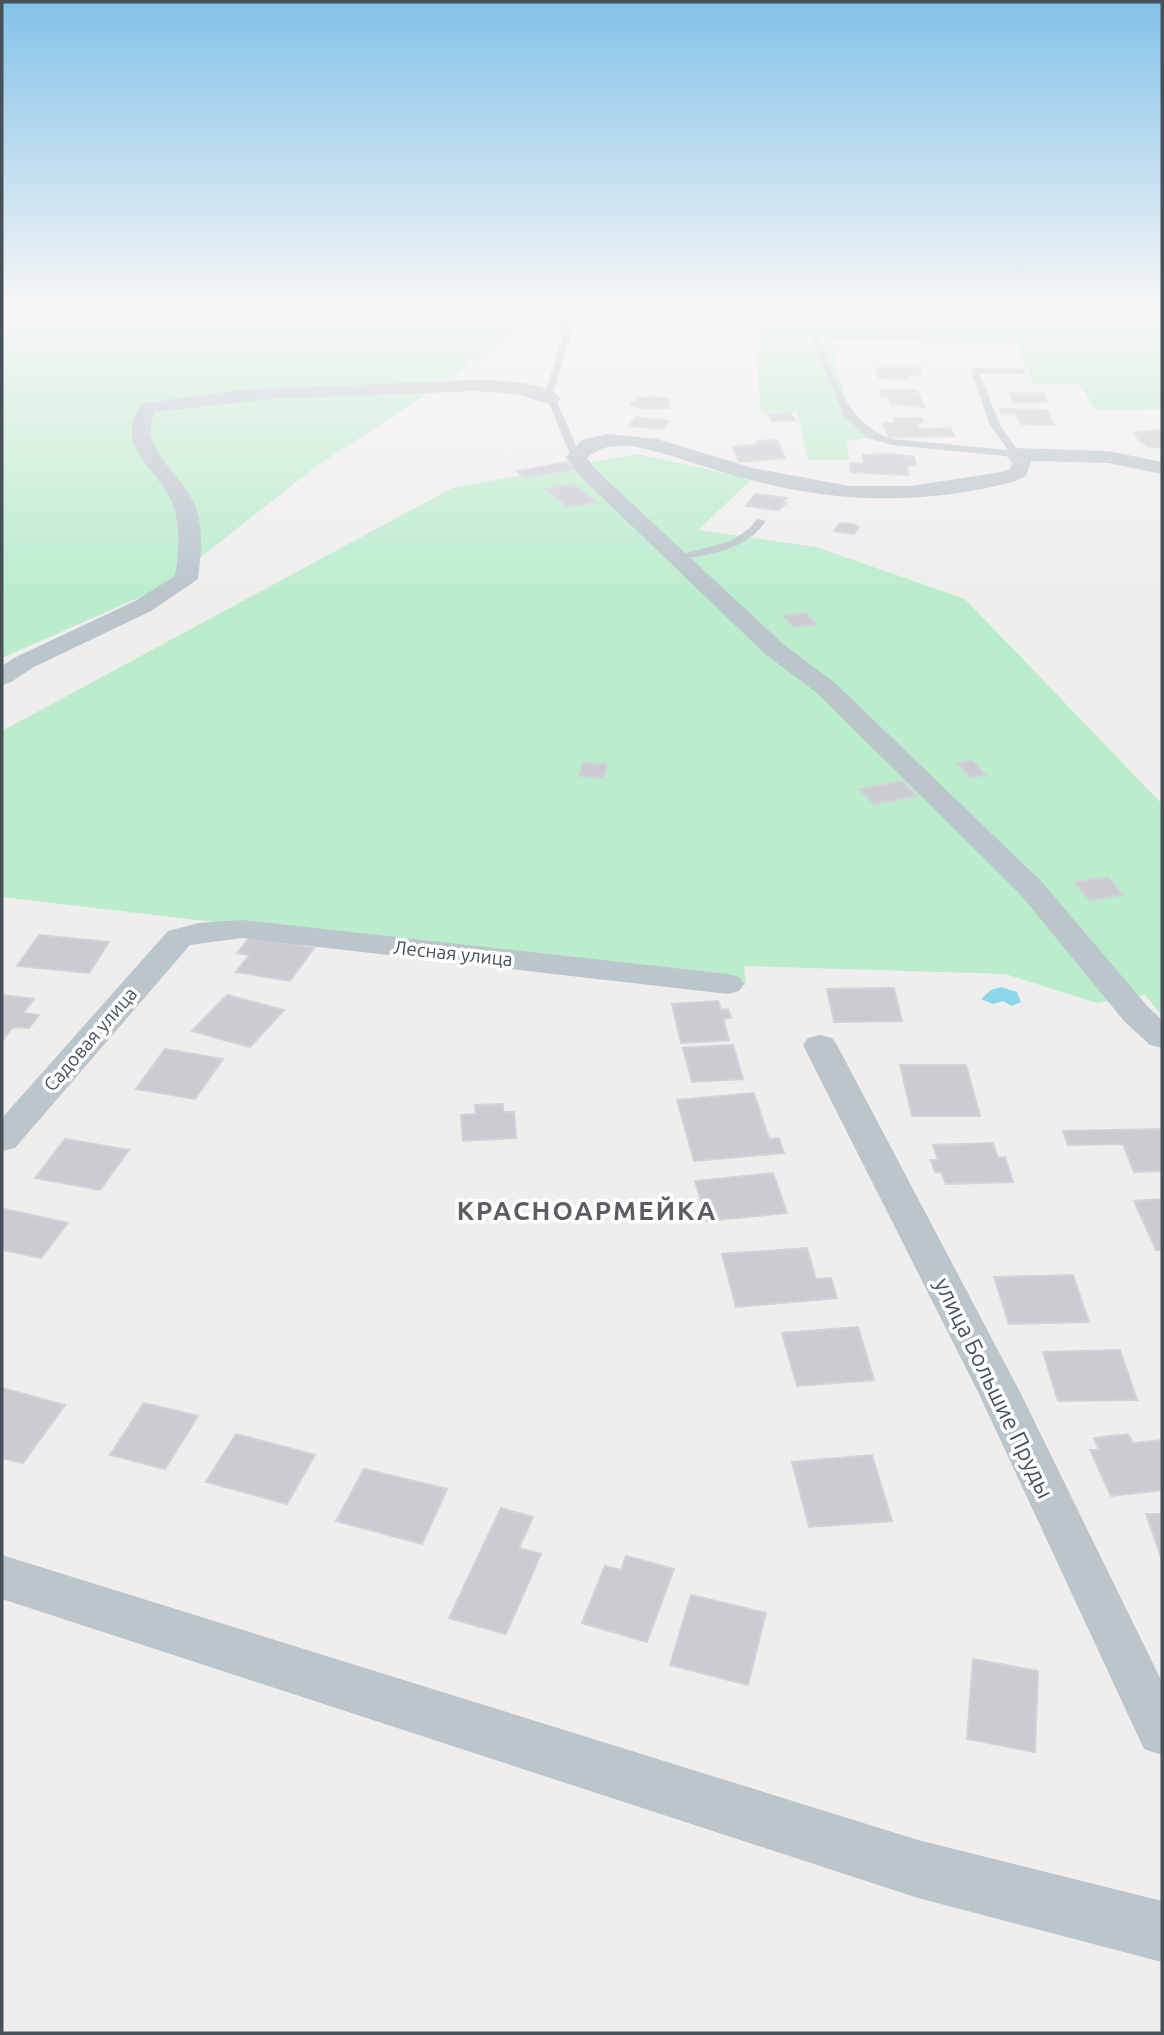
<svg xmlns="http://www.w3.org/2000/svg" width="1164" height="2035" font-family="Ubuntu,sans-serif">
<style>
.green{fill:#bbedcd}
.water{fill:#8ad8e9}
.building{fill:#caccd2;stroke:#d1d3d8;stroke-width:2}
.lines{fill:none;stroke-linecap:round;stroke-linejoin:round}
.service{fill:#bbc5cc;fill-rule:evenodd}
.minor{fill:#bbc5cc;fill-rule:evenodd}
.tertiary{fill:#bbc5cc;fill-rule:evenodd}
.labels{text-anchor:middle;stroke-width:7;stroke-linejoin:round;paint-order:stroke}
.street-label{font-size:19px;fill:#465159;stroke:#fff}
.near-street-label{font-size:23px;fill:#465159;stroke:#fff}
.district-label{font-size:26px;font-weight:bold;letter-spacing:2px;fill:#5a5d62;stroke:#fff}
</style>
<rect width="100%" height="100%" fill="#f0eded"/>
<path class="green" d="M2,307H544L457,374L315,467L163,587L2,658Z
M766,307H1162V409L1095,410L1080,385H1033L1017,342L832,340L849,416L870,437L847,441L849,460H808L797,412H761L757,362Z
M637,454L752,479L698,530L816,547L965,599L1162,804V1016L1145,995L1097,1003L1005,974L744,966L746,985L2,897V731L452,488Z"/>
<path class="water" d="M1001,987L1017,992L1021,1002L1012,1006L1003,1001L993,1004L981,999L991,990Z"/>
<path class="building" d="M888,334H916L917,340L889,339Z
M876,368H920L922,374H915L916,376H908V379L879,378Z
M880,390H917L924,407L891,404L888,396H881Z
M1010,393H1043L1048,402H1014Z
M658,397L669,399V408H637V406L631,405V402H637V398Z
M1000,409L1047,410L1054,425L1021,424L1016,414H1002Z
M790,413L795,420L772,421L768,414Z
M636,417L669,421L662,429L629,426Z
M894,418H921L923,422L916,423L919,429L950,428L954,436L889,437L883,423H896Z
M1158,430L1162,432V447H1149L1136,437H1139L1135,433Z
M777,440L785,458L739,462L733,447L758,444L757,441Z
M891,454L914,457L916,465H907L908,475H904L851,472L850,463L864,464L863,455Z
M567,462L576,469L525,478L517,471Z
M573,484L597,502L568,507L545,489Z
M755,494L787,498L783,503H786L778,510L746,506Z
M844,523L856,525L859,527L854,534L834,531L839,524Z
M806,613L816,624L794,627L783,616Z
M972,760L986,775L971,777L957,763Z
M583,763L607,764L603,778L579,776Z
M902,781L917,796L873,804L859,789Z
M1108,877L1123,895L1089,900L1074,882Z
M39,935L109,942L89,973L17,966Z
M250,937L314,948L290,981L236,972L249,955L237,953Z
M894,988L902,1021L834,1022L827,989Z
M2,995L34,999L23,1013L39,1015L29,1028L13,1027L2,1041Z
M227,995L284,1010L250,1047L192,1031Z
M718,1001L721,1010L728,1009L731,1018L723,1019L729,1040L681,1043L672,1004Z
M733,1045L743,1079L692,1082L683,1048Z
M165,1049L223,1059L195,1099L136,1089Z
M900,1065H966L980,1116H912Z
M754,1093L769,1139L779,1138L784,1153L694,1161L677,1100Z
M503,1104V1112H514L516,1138L463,1141L461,1115L476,1114L475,1105Z
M1162,1129V1171L1134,1172L1123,1144L1068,1145L1063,1131Z
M65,1139L129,1150L100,1190L35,1178Z
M993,1143L998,1158L1005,1157L1013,1182L946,1184L941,1172H935L931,1160H938L933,1145Z
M773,1173L787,1213L707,1221L695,1181Z
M1162,1199V1250H1156L1134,1201Z
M4,1209L68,1223L41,1258L2,1250V1212Z
M807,1248L816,1279L831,1278L837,1298L736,1307L722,1254Z
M1073,1275L1089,1322L1009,1324L994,1277Z
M858,1327L874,1380L797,1386L782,1333Z
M1120,1350L1137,1400L1058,1401L1043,1352Z
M2,1388L65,1405L23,1463L2,1458Z
M144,1403L198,1416L165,1469L110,1455Z
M236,1434L315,1455L287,1504L206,1482Z
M1128,1434L1133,1443L1162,1440V1490L1111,1496L1090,1450H1099L1094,1438Z
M872,1455L892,1521L809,1527L792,1462Z
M364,1469L447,1489L422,1544L336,1521Z
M501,1508L533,1517L519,1548L541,1554L506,1634L449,1618Z
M1146,1514H1162V1560Z
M626,1556L674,1569L647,1642L582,1623L605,1566L621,1570Z
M691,1595L766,1613L748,1685L670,1665Z
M973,1659L1038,1671L1035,1752L967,1739Z"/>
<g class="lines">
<path class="service" d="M559,307H567L570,339L553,393L581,457L576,460L571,457L545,393L562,339Z
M811,336L818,338C836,378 847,426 893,439L1008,450L990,425L971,371L975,368L1025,369L1026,371L1022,374H980L1000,425L1020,454L1015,457L892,445L868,438L844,416Z
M757,519L766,521C745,551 711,554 677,560L672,557L731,541L750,528Z"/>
<path class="minor" d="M475,380C497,380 547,381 561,399L552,405L516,394L475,391L270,399L155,412C137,447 181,474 194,503C204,527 201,554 198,579L151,611L34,667L11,682L2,685V666L16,657L135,601L175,576C179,552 181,528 173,505C159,468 112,447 141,404L239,390Z
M608,434L657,439L753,468L849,486H911L1001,472L1010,469L1012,463L1005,454L1008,450L1015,448L1108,451L1162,462V474L1108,463L1031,461L1026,476L1013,482C920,506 832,503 739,477C703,467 669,453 632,446C613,446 601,445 587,458L596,470L783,644L835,683L1042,882L1148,1007L1162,1020V1048L1150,1045L1124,1021L1020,894L817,693L765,654L582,478L566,457L582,440Z
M242,920L728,974L739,977L744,984L739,991L728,994L242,938L190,945L15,1148L2,1151V1118L168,931L199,923Z
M820,1035L832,1038L837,1045L1021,1394L1162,1682V1755L1144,1749L979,1394L803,1045L808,1038Z"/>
<path class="tertiary" d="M2,1555L918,1840L1162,1901V1962L918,1898L2,1599Z"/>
</g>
<linearGradient id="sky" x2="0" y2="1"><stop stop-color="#82c2e8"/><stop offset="0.52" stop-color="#f8f7f7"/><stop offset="1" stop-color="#f8f7f7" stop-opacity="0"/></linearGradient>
<rect width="1164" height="592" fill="url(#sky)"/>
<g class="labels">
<g class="street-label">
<text transform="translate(453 953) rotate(6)" y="7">Лесная улица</text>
<text transform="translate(90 1039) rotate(-49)" y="7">Садовая улица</text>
</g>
<g class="near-street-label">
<text transform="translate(994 1388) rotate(64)" y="8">улица Большие Пруды</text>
</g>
<g class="district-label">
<text x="587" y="1220">КРАСНОАРМЕЙКА</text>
</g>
</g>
<rect width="1164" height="2035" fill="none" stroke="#465159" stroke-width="7"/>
</svg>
